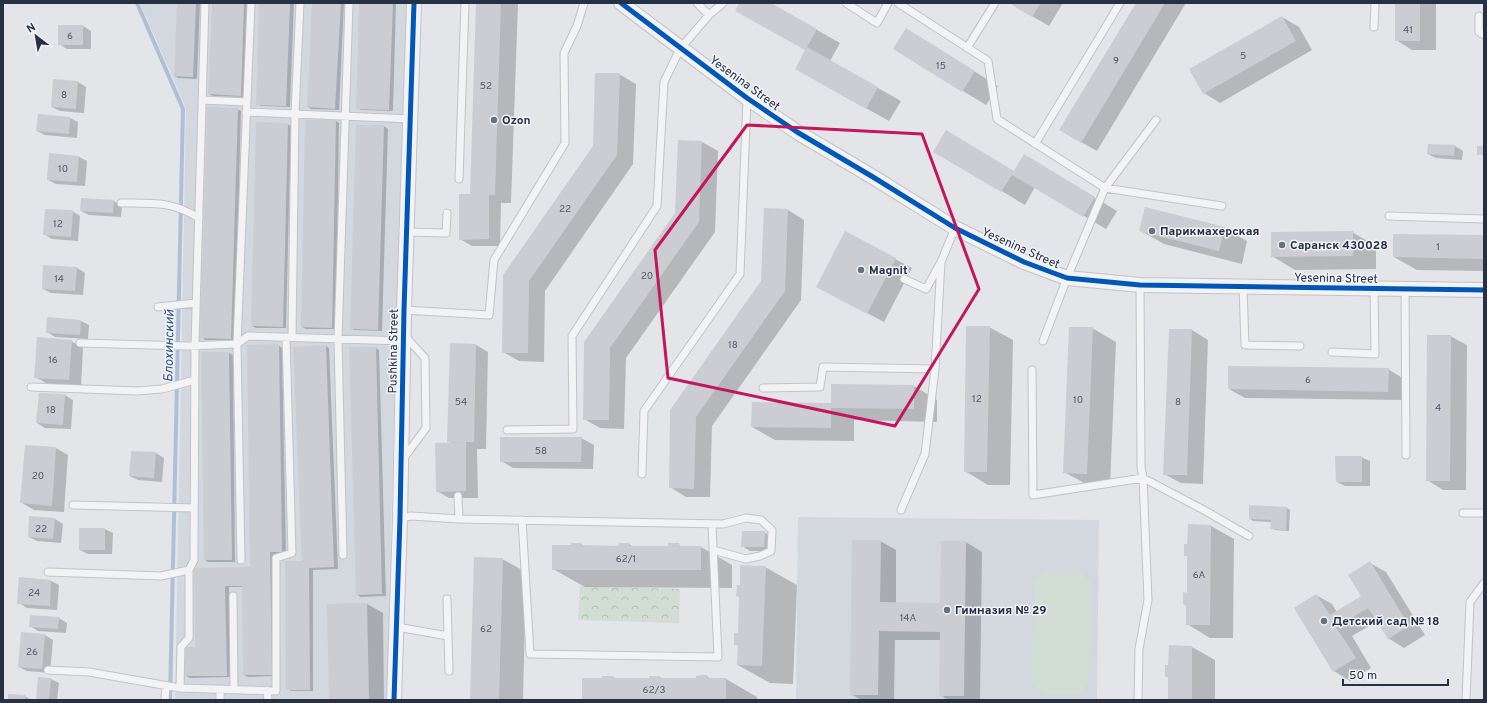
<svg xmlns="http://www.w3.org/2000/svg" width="1487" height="703" font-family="Overpass,sans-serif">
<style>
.built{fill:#d3d8df}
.park{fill:url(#park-crowns)}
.garden{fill:#d2ddd3}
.shadow{fill:#0003}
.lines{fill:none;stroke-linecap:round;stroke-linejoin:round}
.stream{stroke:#aec0d7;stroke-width:4}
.building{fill:#cbcdd2}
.service-casing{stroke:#c1c3c7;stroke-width:9}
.minor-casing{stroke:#c1c3c7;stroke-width:16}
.service{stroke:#f3f3f5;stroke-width:7}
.minor{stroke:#f3f3f5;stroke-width:14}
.cycleway-casing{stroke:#f1f3f8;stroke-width:8}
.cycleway{stroke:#0057b8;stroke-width:5}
.marked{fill:none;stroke:#c2185b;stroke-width:3;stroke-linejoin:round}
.poi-dot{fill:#69707e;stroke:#f1f3f8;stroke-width:1.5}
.labels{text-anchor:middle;stroke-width:3;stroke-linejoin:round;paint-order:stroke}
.number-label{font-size:10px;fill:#515969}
.street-label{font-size:12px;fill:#273145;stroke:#f1f3f8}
.poi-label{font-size:12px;font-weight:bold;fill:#273145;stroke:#f1f3f8;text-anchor:start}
.water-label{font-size:13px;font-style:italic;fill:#2c4d7e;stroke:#f1f3f8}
</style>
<defs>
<pattern id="park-crowns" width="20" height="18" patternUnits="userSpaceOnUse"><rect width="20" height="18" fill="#d2ddd3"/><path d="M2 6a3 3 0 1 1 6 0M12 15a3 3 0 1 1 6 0" fill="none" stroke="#b4beb6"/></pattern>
</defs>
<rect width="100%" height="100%" fill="#e3e5e9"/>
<path class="built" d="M140,3H407L396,335L387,700H175L186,108Z
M798,517L1099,520L1097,700H796Z"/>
<path class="park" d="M580,586L680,589L679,623L578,620Z"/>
<path class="garden" d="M1046,572H1080L1091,583L1088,684L1080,694H1044L1031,684L1035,579Z"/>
<path class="shadow" d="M178,3H200L197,79L178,78L175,76Z
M213,3H248L244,97L213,96L209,94Z
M260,3H294L290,107L261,106L257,104Z
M313,3H344L339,110L311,109L308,107Z
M360,3H396L393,111L361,110L357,108Z
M477,3H518L511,203H501L500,246H472L460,239L474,195Z
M740,3H769L840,43L830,61L901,101L889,121L819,82L806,50Z
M1014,3H1063L1049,26L1013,5Z
M1137,3H1186L1097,151L1081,142Z
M1396,3H1436V50H1412L1396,40Z
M1282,17L1299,27L1312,50L1220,103L1204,93Z
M83,26L91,31V49H67L59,44Z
M929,43L998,86L986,105L894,49Z
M619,74L636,84L633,164L545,291L544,362L519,361L503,352L504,275L594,146Z
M78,82L86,87L84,113L60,111L52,107Z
M237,109L241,111L235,340H205L202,337Z
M70,118L78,122L77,138L45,135L37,131Z
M336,121L339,123L336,329H306L302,327Z
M287,124L291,126L286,328H256L252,326Z
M357,126H384L388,129L382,331L354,330L351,328Z
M702,142L718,151L715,232L626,358L624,429L600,428L584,419L585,342L676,213Z
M1455,146L1463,151L1462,160L1436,158L1428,154Z
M934,151L1014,172L1047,169L1117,211L1106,229L1035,187L1025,205Z
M50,155L79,157L87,161L85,186L56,184L48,180Z
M82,199L114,201L122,206L121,217L89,215L81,211Z
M788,210L804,220L801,300L712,426L710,497H686L670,487L671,411L762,282Z
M72,211L80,216L78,241L52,239L44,234Z
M1224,228L1247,241L1242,264L1164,244L1141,231Z
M1352,232L1376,246V269L1295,270L1272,256Z
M845,233L912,268L884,322L833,295Z
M1484,236V271L1417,270L1394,257Z
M77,268L85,273L83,295L51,293L43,289Z
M48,318L81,321L89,325L88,339L55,337L47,332Z
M989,327L1013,340L1010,485H988L965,471Z
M1092,328L1116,342L1110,486L1088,485L1064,472Z
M1170,330H1192L1208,340L1203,484L1181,483L1164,474Z
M1450,336L1467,345L1466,490H1443L1427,480Z
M71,341L83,348L81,386L48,384L35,377Z
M278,345L282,348L286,554H273L275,676L248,677L244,675L243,587H229L230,677L190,678L186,676L197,648L195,569L251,568Z
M476,345L488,352L486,449H477L478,498H449L437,491L453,444L448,441Z
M326,346L329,348L338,569L313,570V691H291L287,689L303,562Z
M376,348L379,350L386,596L360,597L357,594Z
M202,353H229L233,355L235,562H208L205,560Z
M1388,369L1404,379V400L1245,398L1229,389Z
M914,386L937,400V422L854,420V441L775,440L752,427L832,404Z
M40,394L65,395L73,400L71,429L45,428L37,423Z
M581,438L594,445L593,469L513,468L501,461Z
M56,448L68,455L64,512L34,510L22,503Z
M132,452L156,453L164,458L162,482L138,480L130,476Z
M1361,457L1370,461V486H1345L1337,482Z
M1287,508L1290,510L1289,531L1275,530L1271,528V522L1253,521L1250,519Z
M55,519L63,524L61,543L37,541L29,537Z
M1189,525L1211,526L1234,539L1233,638H1210L1187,624V606L1184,604L1188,594V557L1185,555L1188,545Z
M105,529L113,533L112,554H88L80,550Z
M764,532L772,537V551H750L742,546Z
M880,541L896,550V604H941L966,542L982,552L980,700H948L940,695V640H895L894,700H861L851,694Z
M572,544H581L585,546L619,547L629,544L633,547H669L678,544L682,547H701L732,565V588L585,587L553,569L572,546Z
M502,559L526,572L523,700H473L471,699Z
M1370,563L1386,572L1425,635L1404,648L1388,638L1378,621L1352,636L1371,668L1350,681L1334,671L1295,608L1316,595L1332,604L1337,612L1363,596Z
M765,567L797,585L793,684L770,683L738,665L739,646L735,644L739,634L741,586Z
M20,578L51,581L59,585L57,610L27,608L19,603Z
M367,604L383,613L384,700H330Z
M59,618L67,623L66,633L38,631L30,626Z
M45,635L53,640L50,673L27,671L19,667Z
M1192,647L1215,660V700H1169V678L1166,676L1169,666Z
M707,676L710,679H726L757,697V700H583L603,679L613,677L617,679H650L660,677L663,679H697Z
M51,679L59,683L57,700H37Z
M25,696L31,700H9Z"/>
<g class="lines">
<path class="stream" d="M137,3L183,109L170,700"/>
</g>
<path class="building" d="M177,3H196L193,77L174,76Z
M212,3H244L241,96L208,94Z
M259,3H290L286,106L256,105Z
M312,3H341L335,109L307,107Z
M359,3H393L389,110L356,109Z
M476,3H501L495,195H489V239L459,240V194H470Z
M739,3H771L817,29L807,47L878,87L866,109L795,69L805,50L735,11Z
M1013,3H1041L1032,17L1012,5Z
M1136,3H1165L1081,143L1059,130Z
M1395,3H1420V41H1395Z
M1282,16L1296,41L1203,94L1189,69Z
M58,25H83V45H58Z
M906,28L975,71L962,92L893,49Z
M595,73H620L617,155L529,281L528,353H502L503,275L593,146Z
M53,79L78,81L76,109L51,107Z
M207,107L238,108L231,339L200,338Z
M38,114L70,117L69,134L36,131Z
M305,120H336L332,328L301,327Z
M256,122L288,123L283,327L251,326Z
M356,125H384L378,330L350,329Z
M946,130L1014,171L1024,154L1095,197L1083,217L1012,175L1001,192L933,152Z
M678,140L702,141L699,222L610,348L609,420H583L584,342L675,213Z
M1428,144L1455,145L1454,156L1427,154Z
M1477,146H1484V155H1477Z
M49,153L79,156L77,182L47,180Z
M81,198L114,200L113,213L80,211Z
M1145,207L1225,227L1219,251L1139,231Z
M764,208L788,209L785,291L696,417L694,489L669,488L670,410L761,281Z
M45,209L73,210L71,237L43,235Z
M845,231L896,258L867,314L816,287Z
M1353,231V256L1271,257V232Z
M1393,234L1484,235V259L1393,257Z
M43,265L77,267L75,291L42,289Z
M47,317L81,320L80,335L46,333Z
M966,326H990L987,472H964Z
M1069,327H1093L1087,474L1063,473Z
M1169,329H1192L1187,475H1163Z
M1427,335H1451L1450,481H1426Z
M37,337L72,340L69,380L34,378Z
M450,343L476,344L474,442H466V491L436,492L435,443L463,442H447Z
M279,344L282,552H270L272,675H243L242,586H225L227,676H185V647H195L194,568L250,567L247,345Z
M326,345L334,567L309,568L310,690H286L285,561H302L293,347Z
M349,347H376L382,594L356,595Z
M201,352H229L232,560H204Z
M1228,366L1389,368L1388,392L1228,389Z
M831,384L914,385V409L831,408V428L751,427L752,402L831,403Z
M39,393L65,394L63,425L36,423Z
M500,437H582L581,462H500Z
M25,445L56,447L52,506L20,503Z
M131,451L156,452L154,478L129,476Z
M1335,456H1362V482H1336Z
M1249,505L1287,507L1286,530L1270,529L1271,520L1249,519Z
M29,516L55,518L53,539L28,537Z
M1188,524L1211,525L1210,625H1186V604H1183V592L1187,593V556H1184V544H1187Z
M79,528H105V550H79Z
M742,531H765L764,547H741Z
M852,540H881L880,602L940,603L941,541H966L964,696H939L940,632L879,631L878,695H850Z
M571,543H581V545L618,546L619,543H629V546H668V543H679V546H701V570H552V545H571Z
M474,557L503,558L499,700L470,699Z
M1370,561L1409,626L1388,639L1368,608L1336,627L1356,658L1333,672L1294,608L1316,594L1330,615L1361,596L1348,575Z
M740,565L766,566L762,666L737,665L738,645H734V633H738L739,597L736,596L737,585H740Z
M19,577L51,580L50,606L17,604Z
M367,603L369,700H329L327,604Z
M30,615L59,617L58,629L29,627Z
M21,632L45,634L42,669L18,667Z
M1169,645L1192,646V700H1168V677H1165V665H1168Z
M702,675H707V678H726V700H582V678H602V676H613V678H649V676H660V678H696V676Z
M38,677L51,678L49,700H36Z
M8,694L25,695V700H8Z"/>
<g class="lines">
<defs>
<path id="service" d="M697,3L709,15
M846,3L877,23L888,3
M898,3L988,61L997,119L1105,188L1067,278L1043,341
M1479,16V32L1484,35
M1374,27L1375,3
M967,48L995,3
M202,100L247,102
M246,112L411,119
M1156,120L1105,188L1222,206
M1035,144L1120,3
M459,179L465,3
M121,203C153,203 171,201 199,218
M1389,216L1484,219
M407,232L446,233L447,213
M904,279L926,289L941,262L955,228
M1243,287L1245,345L1300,346
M1405,289L1406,455
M158,307L196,303
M404,310L489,315L494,260L565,143L564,53L577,26L584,3
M292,337L295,114L300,3
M80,343L187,346L237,344L248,336L404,341
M1332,352L1375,354L1374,289
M1032,370L1033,495L1143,478L1202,509L1249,536
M31,387L137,391L162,389L195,380
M763,388L820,387L823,367L935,369
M507,430L573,429L572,336L657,206L664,82L680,49L709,15L723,3
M403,459L426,428L425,358L404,335
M642,474L644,411L740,274L747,99
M458,496L459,519
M73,505L194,508
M901,510L925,454L935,369L941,262
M1463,513H1484
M400,518L411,516L459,519L723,524L746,518L761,520L772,530L771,551L760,556L746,559L713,550
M522,520L530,654L718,657L712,524
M343,555L338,339L349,3
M241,560L237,344L251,3
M48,572L161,576L189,570
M233,596L234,689
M397,627L448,636L447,599
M448,636L449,671
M48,670L89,672L180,688L276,691V558L292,553L286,337
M180,688L181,647L189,638V570L194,560L195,345L205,3
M267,690L268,700
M165,700L166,686
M220,700V689
M1138,700L1139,649L1148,600L1143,478L1141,467L1140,285
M1466,700L1470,602L1484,583"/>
<path id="minor" d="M621,3L747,98L797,132L873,177L955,228L1024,262L1067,278L1140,285L1484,290
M394,700L400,518L404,310L414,3"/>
</defs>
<use href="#service" class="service-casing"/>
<use href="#minor" class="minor-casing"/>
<use href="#service" class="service"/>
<use href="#minor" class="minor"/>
<defs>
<path id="cycleway" d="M621,3L747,98L797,132L873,177L955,228L1024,262L1067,278L1140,285L1484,290
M394,700L400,518L404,310L414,3"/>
</defs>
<use href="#cycleway" class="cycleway-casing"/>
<use href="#cycleway" class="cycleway"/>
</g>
<path class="marked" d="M747,125L922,134L979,289L895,426L668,378L655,250Z"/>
<g class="poi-dot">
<circle cx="494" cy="120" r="4"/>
<circle cx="1152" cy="231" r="4"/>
<circle cx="1282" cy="245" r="4"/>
<circle cx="861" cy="270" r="4"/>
<circle cx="947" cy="610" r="4"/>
<circle cx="1324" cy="621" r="4"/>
</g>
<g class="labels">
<g class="number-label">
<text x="1408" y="33">41</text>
<text x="70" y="39">6</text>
<text x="1243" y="59">5</text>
<text x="1116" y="64">9</text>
<text x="941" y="69">15</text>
<text x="486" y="89">52</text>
<text x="64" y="98">8</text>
<text x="63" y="172">10</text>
<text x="565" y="212">22</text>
<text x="58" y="227">12</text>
<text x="1438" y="250">1</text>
<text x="647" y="279">20</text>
<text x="59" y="282">14</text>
<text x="733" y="348">18</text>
<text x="53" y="363">16</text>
<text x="1308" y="383">6</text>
<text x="977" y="402">12</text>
<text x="1078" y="403">10</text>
<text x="461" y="405">54</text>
<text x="1178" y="405">8</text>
<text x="1438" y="411">4</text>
<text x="51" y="413">18</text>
<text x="541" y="454">58</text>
<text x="38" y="479">20</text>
<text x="41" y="532">22</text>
<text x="626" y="562">62/1</text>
<text x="1199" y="578">6А</text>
<text x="34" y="596">24</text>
<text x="908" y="621">14А</text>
<text x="486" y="632">62</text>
<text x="32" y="655">26</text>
<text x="654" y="693">62/3</text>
</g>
<g class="street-label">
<text transform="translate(745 83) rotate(36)" y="4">Yesenina Street</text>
<text transform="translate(1021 248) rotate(24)" y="4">Yesenina Street</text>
<text transform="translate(1336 278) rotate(1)" y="4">Yesenina Street</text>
<text transform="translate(393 351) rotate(-89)" y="4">Pushkina Street</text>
</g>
<g class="poi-label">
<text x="502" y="124">Ozon</text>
<text x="1160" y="235">Парикмахерская</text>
<text x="1290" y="249">Саранск 430028</text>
<text x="869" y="274">Magnit</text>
<text x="955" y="614">Гимназия № 29</text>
<text x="1332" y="625">Детский сад № 18</text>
</g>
<g class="water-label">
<text transform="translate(168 346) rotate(-89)" y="5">Блохинский</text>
</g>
</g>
<rect width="1487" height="703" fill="none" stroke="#273145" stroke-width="8"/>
<g transform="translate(36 36) rotate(329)" stroke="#f1f3f8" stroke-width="3" paint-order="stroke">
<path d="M0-3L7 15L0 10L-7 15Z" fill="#273145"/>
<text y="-6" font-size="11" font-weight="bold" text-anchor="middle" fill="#273145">N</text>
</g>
<path d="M1343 679v6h105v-6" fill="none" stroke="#273145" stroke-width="2"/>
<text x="1349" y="679" font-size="12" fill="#273145" stroke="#f1f3f8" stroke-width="3" paint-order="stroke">50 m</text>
</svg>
